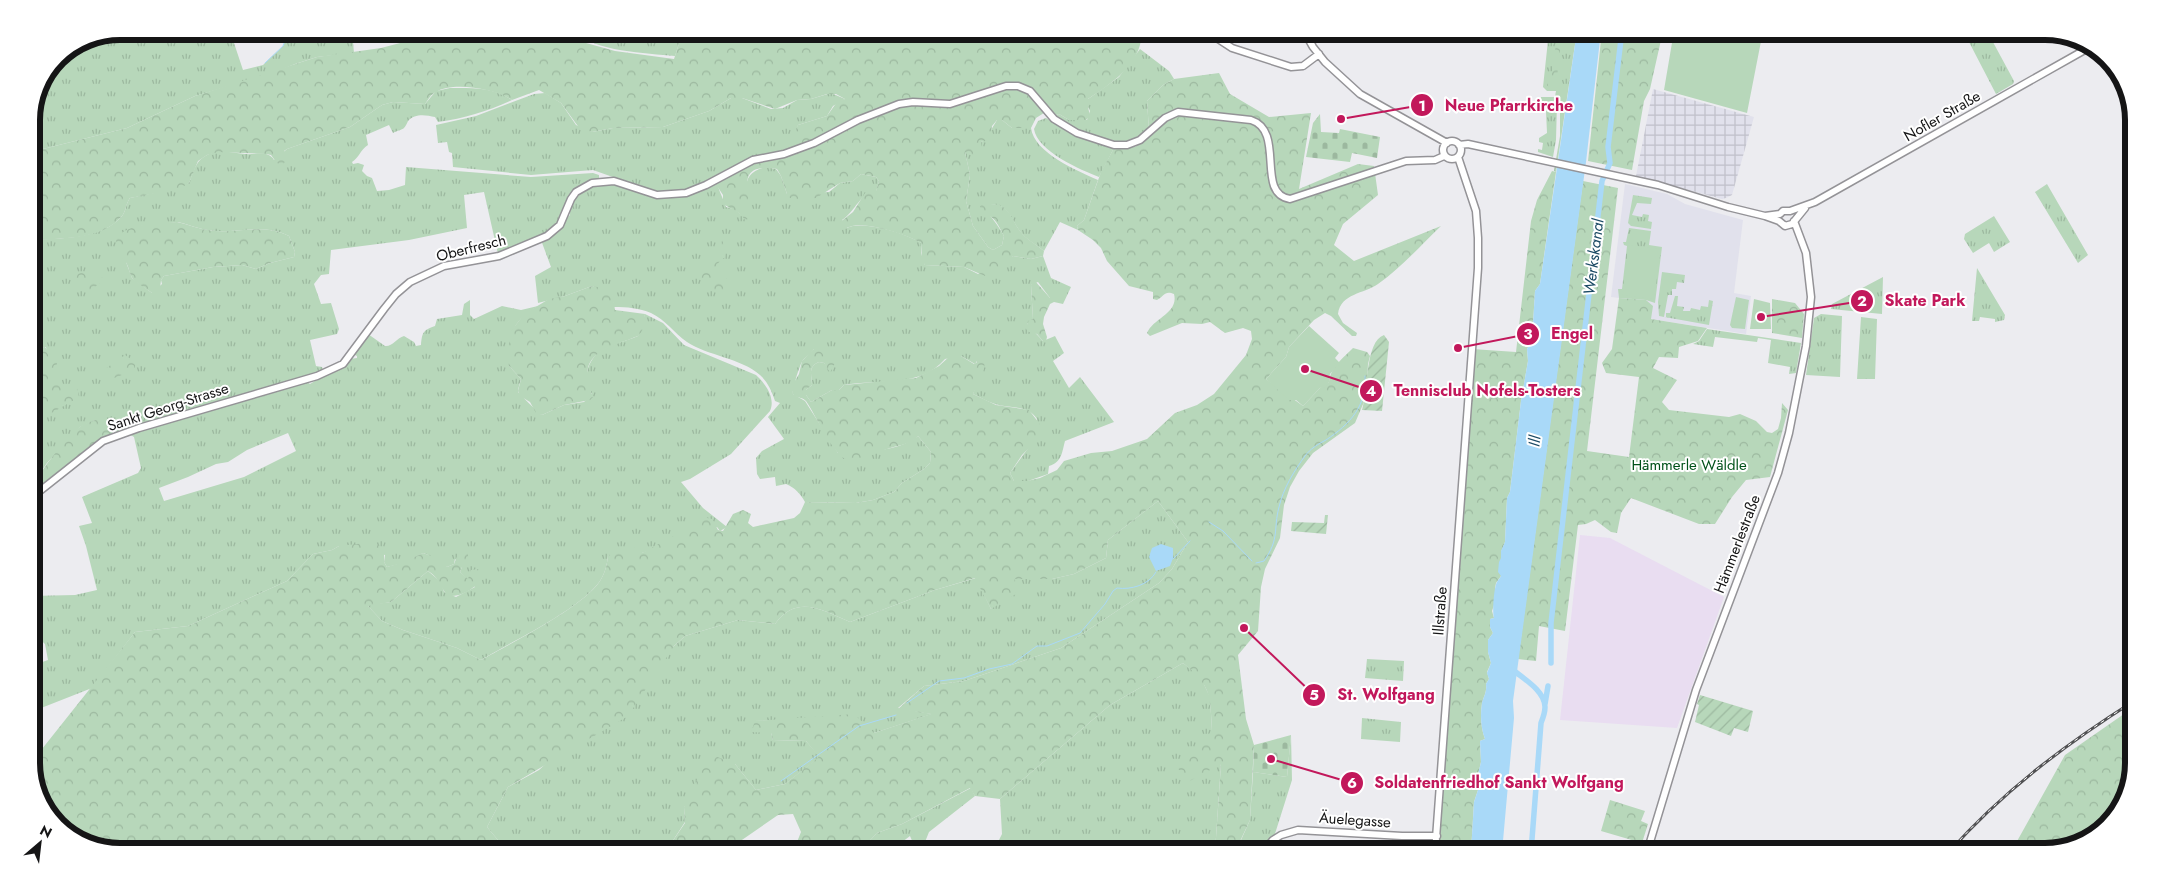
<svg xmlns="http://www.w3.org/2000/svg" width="2165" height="883" font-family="Jost,sans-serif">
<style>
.commercial{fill:#e9ddf1}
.industrial{fill:url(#industrial-grid)}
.built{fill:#e1e1ec}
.grass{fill:url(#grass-tufts);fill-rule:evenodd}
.forest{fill:url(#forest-crowns)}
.cemetery{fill:url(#cemetery-stones)}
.garden{fill:url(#garden-furrows)}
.pitch{fill:#b7d7ba}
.water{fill:#a9d9f8}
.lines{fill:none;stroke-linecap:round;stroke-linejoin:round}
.stream{stroke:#a9d9f8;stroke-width:1}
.canal{stroke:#a9d9f8;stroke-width:5.5}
.secondary-casing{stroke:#949397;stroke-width:9}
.secondary{stroke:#fff;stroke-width:6}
.rail-casing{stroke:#515153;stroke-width:3}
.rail{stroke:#fff;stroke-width:1;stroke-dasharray:4;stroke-linecap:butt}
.labels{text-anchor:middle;stroke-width:4;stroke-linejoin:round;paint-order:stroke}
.street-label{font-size:15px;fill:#151516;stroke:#fff}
.park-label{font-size:15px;fill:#005119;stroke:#fff}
.water-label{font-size:16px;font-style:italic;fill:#1c4b65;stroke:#fff}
.rim{fill:none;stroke:#151516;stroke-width:6}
.leader{fill:none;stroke:#c2185b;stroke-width:2}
.callout-dot{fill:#c2185b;stroke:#fff;stroke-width:2}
.mark-label{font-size:15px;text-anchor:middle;font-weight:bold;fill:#fff}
.callout-label{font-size:16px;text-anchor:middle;font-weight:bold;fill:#c2185b;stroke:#fff;stroke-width:4;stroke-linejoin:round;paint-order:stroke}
</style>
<defs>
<pattern id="industrial-grid" width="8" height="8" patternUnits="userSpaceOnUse" patternTransform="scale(1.25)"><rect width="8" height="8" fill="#e1e1ec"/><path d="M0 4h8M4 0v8" fill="none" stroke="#c0c0ca"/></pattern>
<pattern id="grass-tufts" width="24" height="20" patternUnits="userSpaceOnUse" patternTransform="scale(1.25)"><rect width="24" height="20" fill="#b7d7ba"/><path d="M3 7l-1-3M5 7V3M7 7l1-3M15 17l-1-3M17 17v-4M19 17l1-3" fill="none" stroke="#9cb89f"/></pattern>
<pattern id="forest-crowns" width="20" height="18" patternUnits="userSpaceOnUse" patternTransform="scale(1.25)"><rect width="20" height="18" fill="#b7d7ba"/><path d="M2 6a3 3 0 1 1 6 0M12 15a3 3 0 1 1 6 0" fill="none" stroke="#9cb89f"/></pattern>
<pattern id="cemetery-stones" width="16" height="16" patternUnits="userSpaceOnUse" patternTransform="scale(1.25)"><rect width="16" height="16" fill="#b7d7ba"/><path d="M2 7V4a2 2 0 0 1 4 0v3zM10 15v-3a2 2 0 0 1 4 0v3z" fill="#9cb89f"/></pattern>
<pattern id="garden-furrows" width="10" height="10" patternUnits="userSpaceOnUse" patternTransform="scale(1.25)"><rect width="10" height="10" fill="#b7d7ba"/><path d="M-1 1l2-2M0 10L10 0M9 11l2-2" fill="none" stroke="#9cb89f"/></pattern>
</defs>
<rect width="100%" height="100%" fill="#ececf0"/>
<path class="commercial" d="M1580,535L1610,538L1724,597L1677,728L1560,720Z"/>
<path class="industrial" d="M1653,89L1754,117L1732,195L1726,198L1722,199L1636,176Z"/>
<path class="built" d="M1625,184L1667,194L1685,204L1743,220L1734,293L1751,296L1746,334L1651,319L1619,298L1611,297Z"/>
<path class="grass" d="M120,31H230L243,70L263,65L283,46L289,31H352L354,53L317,57L295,64L270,74L195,96L127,128L31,152V115L58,57L86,38Z
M573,31H683L675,56C646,53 595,52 573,31Z
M1549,31H1577L1556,172L1554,171L1560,136V103H1557L1556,140L1553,157L1538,152V149L1542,150L1543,143L1539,142V138L1547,133L1546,111L1541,100V97H1555L1556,91H1547L1543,87Z
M1987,31L2014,81L2013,84L1996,94L1969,42Z
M1140,49L1169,71L1174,79L1163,85L1147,101L1149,130C1119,157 1082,133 1053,116L1059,114L1069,120H1087L1090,111L1088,107V99L1119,77Z
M450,88C473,88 493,87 512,100C488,111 465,118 438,122L435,117C426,115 415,113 408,121C407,123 406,126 404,128C402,130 396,131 393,133L389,125L366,135L368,145C360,150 359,158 352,162L353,164L358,163L364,165L362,171L367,176L372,178L377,191L389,190L405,185L406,167L531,177L593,173L599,175V178L579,187L561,219L546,234L498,254L484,192L464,195L467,228L409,240L331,250L329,274L321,275L314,284L321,304L331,303L339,329L337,334L310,340L316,366L322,367L324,372L190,412L114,432L121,427L112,420H95L80,427L47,463L31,486V414H50L52,384L46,347L31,350V331L42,322L35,308L43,287L31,286V240C59,238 102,240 122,216C126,211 126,203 130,198L163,191L189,183C192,176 195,164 201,159C217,147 228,153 245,154C255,155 268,150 274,160L287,149L350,127L382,105L393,102L425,104L436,91ZM178,222C188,224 198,229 208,230C235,235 262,222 289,236L295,252L294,257L270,263L256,269L242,265L213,267L164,276L161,280L162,284L152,293L132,278L126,262L141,226Z
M545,93L561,103L576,125L592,132L613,128L663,127L709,111L731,98H742L771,109L783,108L797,100L811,99L831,93L845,99L833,106L827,116L798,125L792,150L690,190L658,193L593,170L531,175L453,167L452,153L449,152L447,142L438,143L436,125L476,116L534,94Z
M1046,118L1075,135L1114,148L1099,177C1081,170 1037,151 1034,129L1038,121Z
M997,120H1002L1012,128H1031C1034,153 1078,171 1098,180L1084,220L1077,226L1078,230L1060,222L1044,251C1036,244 1026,240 1019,230C1007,212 1009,203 983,204C989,216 998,224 1004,236L1002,245L993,250L988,247L973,226L966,201L970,175L965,152L985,140Z
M766,167L776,169L781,176L787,194L829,192L840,183L853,181L861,174L876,177L879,181L876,192C860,192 856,211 842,220L847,228C863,220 907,234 921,243V253L925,265L964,267L978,274L1013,256L1031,259L1043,256L1051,278L1071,287L1063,304L1054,302L1050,304V298L1038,282L1031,285L1033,319L1027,324L1043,341L1055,336L1064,353L1053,361L1069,388L1080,377L1114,422L1065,441C1062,452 1062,462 1049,466L1048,474L1028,481H1014L1010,473L1029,447L1037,419C1028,404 1010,409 995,404C988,402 980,397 973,394L975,388L977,361L975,364L961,356L945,359C920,388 879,379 844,385L839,390H832L811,402L806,395V390L812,385C812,376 807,367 819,362L824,363L831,371L814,349C811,354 807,356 803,360C800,364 792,389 793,394L805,401L838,453C865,451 896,453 918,436L931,452L930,463L924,469L902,483L894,492L873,500L856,503L805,502C800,493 795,488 786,484L776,486L775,477L760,479L757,474L756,458L762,451L784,439L768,417L780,403L775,401C772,391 767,381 760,375C741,358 708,356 687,342C674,333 666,320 651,313C639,308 627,307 614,307L612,295L592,286L565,296L538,303L535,276L551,267L541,240L570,215L569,209L572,201L578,194L593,185L608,183L669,196L718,182C717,189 724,199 726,207L734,209L742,215L748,206C745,186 743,172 766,167Z
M2047,184L2088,255L2078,263L2035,192Z
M1633,195L1652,198L1651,204L1637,203L1632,215L1642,217L1643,214L1649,215L1648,221L1652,222L1651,229L1631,226L1628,223Z
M1994,216L2010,242L1994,252L1989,243L1973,253L1964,239L1965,234Z
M1629,228L1651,231L1649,245L1662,247L1655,303L1646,300L1619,298L1618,289H1622L1627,246L1624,245L1623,242H1626Z
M1977,268L2005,315L2004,320L1995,322V319L1980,317L1979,321H1972Z
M1662,272L1685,275L1684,283L1677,282L1676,289H1672V295H1668L1664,317H1666V313H1670L1675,296H1678L1677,306L1684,307L1683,311H1690L1691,308L1700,310L1701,306L1708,307L1709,300L1713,301L1709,325L1659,316L1658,302Z
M1883,277L1882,314L1831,309L1832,304Z
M470,300V315L474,319L502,306L521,310L538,306C508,324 511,335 509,366L521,379C520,383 518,388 518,392C519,393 539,414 542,415L564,405L584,402L592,394C581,379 588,357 604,349C614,343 627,341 638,336L645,314L663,323L684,345L756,375C765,383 776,398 770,411L731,454L690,479L681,482L703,508L727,527L720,531L717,527L642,553L608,556C607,565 605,573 600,581C581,609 511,642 481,660L457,648L403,630L382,621L367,605L391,602L428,571L441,582L444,592L456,597L475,587L460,572L462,567L455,559L454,564L447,567C438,564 433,556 423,553L404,563L387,567L384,562L385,555L339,546L332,550L313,554L287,581L188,626L135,632L92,688L31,712V666L48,660L45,644L31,631V596L75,595L97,590L86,546L79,526L92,523L82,497L138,473L141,468L134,437L129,434L306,382L310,384L350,359L357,358V356L353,354L368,334L385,346C392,347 397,338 404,336L414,342L416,346L421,345C422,333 423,330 435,326L437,319L462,315L464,304ZM288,433L296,451L244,477L164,501L159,488L188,477L216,464L228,462L247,450Z
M1821,314L1842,316L1840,377L1806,375L1814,318Z
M1861,317L1877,319L1875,379H1857Z
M1707,329L1801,343L1796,373L1789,374L1790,367L1768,363L1771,340L1758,338L1757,342L1715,337L1713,347L1693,344L1699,341Z
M1158,501L1188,542L1172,569L1159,583L1061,648L964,681L924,686L898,708L932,714L874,733L805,719L755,721L771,733L773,740L806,741L820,757L785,784L756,790L735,764L684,807L685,822L672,842L649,852H508L487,827L508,787L539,770L685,636L738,620L775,624C797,594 822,610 850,622L935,590L976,578L991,609L1015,579H1052L1074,574L1106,558L1108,540Z
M1367,659L1404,661L1403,681L1365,678Z
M1183,663L1200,676L1210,697L1212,731L1221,763L1215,852H993L1002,834L1000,799L1110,705Z
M1362,718L1401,722L1400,742L1361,739Z
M1291,735L1292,780L1273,840L1263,852H1243L1237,849L1250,820L1253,772L1287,777Z
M971,788L975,796L929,832L921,852H908L913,843L910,836L889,852H859L877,833L902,824Z"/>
<path class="forest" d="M430,31H444L446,33L454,31H569L586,43L615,51L674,59L683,31H1129L1141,40C1137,67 1109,85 1088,99V107L1090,116L1086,120H1069L1059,114L1053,116L1047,111L1036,118L1031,128H1012L1002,120H997L992,126L990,140L981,142L982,148L979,155H973L965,152L970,175L966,201L973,226L988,247L993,250L1002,245L1004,236C998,225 995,215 981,213L980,206C984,203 986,203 991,204C1010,204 1011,219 1020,231C1027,240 1036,244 1044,251L1043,256L1031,259L1013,256L999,269L985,276L964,267L925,265L922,260L921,243C908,235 868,222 852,226C848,227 845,229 841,229L838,226L839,223L853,212L865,193L876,191L879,181L876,177L861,174L853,181L840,183L816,198L803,200L790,198L787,194L781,176L777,169C730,161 754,198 748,219L745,220C739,209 729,210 723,203V195L717,186L718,182L754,162L792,154V138L798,125L827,116L837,102L845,99L836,94H827L811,99L797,100L775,109L742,98H731L709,111L663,127L613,128L592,132L580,129L561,103L539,90L512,100C496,89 453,81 436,92C431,94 428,100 425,104L393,102L382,105L350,127L287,149L284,151L287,158L283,165L277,163L271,155L266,154L218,152L207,155L198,161L189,183L179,189L130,198C126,203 126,211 122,216C101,241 61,238 31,240V152L127,128L195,96L317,57L381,48L427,36Z
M1558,31H1562L1556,86L1553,89H1550L1547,85L1548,80L1551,77Z
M1602,31H1663L1650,89L1644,101L1632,170L1588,161Z
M1219,73L1230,94L1269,117L1311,113L1299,189L1358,164L1374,166L1378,195L1343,224L1334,245L1354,261L1441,226C1421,245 1401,268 1378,284C1364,294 1341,293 1338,314L1343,323L1357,333L1356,336H1352L1331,316L1325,313L1314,320L1289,347L1286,357L1266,379L1303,406L1320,388L1329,382C1330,368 1344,357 1353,348L1367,352L1370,356L1368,364L1366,397L1355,423L1313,453L1299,471L1290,487L1284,505L1280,538L1265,569L1261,587L1258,631L1238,655L1246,719L1254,745L1250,820L1235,852H1215L1221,764L1188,782L1177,767L1212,731C1210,696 1212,686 1183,663L1110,705L1000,799L975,796L970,788L902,824L877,833L859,852H793L801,832L793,814L778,815L739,842L717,849V852H649L672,842L685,823L684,807L701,771L715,756L735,764L756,790L785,784L819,757L806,741L773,740L771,733L751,732L755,721L854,714L874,733L931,714L898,709L924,686L964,681L1061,648L1159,583L1172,569L1188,542L1158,501L1108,540L1106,558L1074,574L1052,579H1015L1016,594L991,609L975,578L935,590L850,622C822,610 797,594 775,624L738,620L685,636L674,646L628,716L508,787L487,827L508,852H120L86,845L49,817L31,766L38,754L135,632L188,626L287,581L313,554L332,550L339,546L365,543L378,545L384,549V562L387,567L404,562L423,553L434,557L447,567L454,564L458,554L468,553V563L462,567L460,572L468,579L471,570L479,569L481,574L480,581C472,590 461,597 448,596C439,586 441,579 428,571L391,602L368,606L382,621L403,630L457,648L481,660C511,643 582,608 600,581C605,573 607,565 608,556L633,547L642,553L707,518L712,519L718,530L723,531L733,514L743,510L751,514L748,523L753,527L794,518L800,513L805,502L856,503L873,500L894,492L902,483L924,469L930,463L931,452L918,436C910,445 898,445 887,449C875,453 862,460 849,460C834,459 815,413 806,401C801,396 797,399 793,394V384L799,374L802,361L814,349L825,347L832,350L835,363L831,371H829L824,363L819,362C807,367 812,376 812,385L806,390V395L811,402L832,390H839L844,385L916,378L939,366L951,355L961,356L974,364L981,360L985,362L983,373L973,394L996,405L1029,410L1042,427L1038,439L1022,455L1010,473L1014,481H1027L1040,478L1057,470L1064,461L1091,453L1112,451L1147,439L1175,413L1197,405L1214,394L1246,355L1252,339L1251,331L1243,328L1225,333L1210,322L1202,324L1182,323L1150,336L1147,333C1153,318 1179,313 1174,294C1165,290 1164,296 1157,300L1153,299V292L1129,286L1107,261L1101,248L1093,240L1078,230L1077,226L1084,220L1101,172L1114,148L1135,147L1152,134L1149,130L1147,101L1163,85L1174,79Z
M1552,171L1556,172L1540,284L1535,291L1532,341L1527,349L1528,361L1521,401L1510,492L1507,498L1505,542L1501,552V576L1496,583L1495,588V602L1492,611L1494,618L1490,619V627L1493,633L1488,640V652L1491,663L1487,672L1489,679L1486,684C1487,692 1484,696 1482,703C1480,716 1481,728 1485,739L1480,741L1481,762L1477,779L1478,790L1474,802L1471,852H1435L1472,349L1516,352L1531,221L1537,200Z
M1583,181L1618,188L1587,451L1629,457L1639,377L1606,373L1602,363L1612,349L1619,298L1646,300L1653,306L1651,319L1707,328L1698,341L1679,347L1678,358L1659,357L1653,368L1677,380L1662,402L1669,410L1729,417L1740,414L1756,421L1767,432L1772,433L1778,429L1781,418L1782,403L1788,410L1770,477L1746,480L1732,497L1715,524H1699L1631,498L1621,513L1617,533L1611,532L1595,520L1586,524L1578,525L1565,631L1539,626L1536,661L1518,659Z
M177,222C188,224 198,229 208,230C235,235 262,222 289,236L295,252L294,257L270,263L256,269L242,265L213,267L164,276L161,280L160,289L156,293H152C146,288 137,284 133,279C129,274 129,266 125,261C122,258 119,256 117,252C106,223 160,223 177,222Z
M723,239L727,241L725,257L717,264L715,275C722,279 731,277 738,282V286C724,299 711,292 701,279C702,260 710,263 718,251C721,247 721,242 723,239Z
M91,270L99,272L104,281L87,292L74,285L77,274Z
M1035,281L1050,298V304L1044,317L1043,324L1047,337L1046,341H1043L1037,334L1029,332L1026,329L1028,321L1033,319L1031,285Z
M31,286L44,287L35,308L42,322L31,331Z
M592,286L612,290L615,310L645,314L642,331L638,336C606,349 574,353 593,397L590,400L564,405L542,415L536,413L530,402L520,396L518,391L521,379L509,366L507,354L512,330L524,314L549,299L565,296Z
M1772,299L1795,303L1804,314L1802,338L1772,333Z
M45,347L57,363L53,384H76L79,397L50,414H31V350Z
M125,355L135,362V370L114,378L105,369Z
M95,420H112L121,427L73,460L31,493C31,481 69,434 81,426C85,423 91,422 95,420Z
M2134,707V763L2127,797L2094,837L2045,852H2011L2065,755Z
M1610,800L1645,811L1641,821L1648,824L1642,843L1601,831Z"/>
<path class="cemetery" d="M1320,114L1321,132L1339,133L1340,129L1380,137L1377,158L1352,153L1350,162L1306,157L1313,123Z
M1291,735L1287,777L1253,772L1254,745Z"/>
<path class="garden" d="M1384,335L1389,342L1382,411L1362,410C1368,392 1365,341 1384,335Z
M1325,515H1328L1326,534L1291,531L1292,522L1324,523Z
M1700,695L1753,711L1748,732L1734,728L1731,736L1695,722L1699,705L1697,704Z"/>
<path class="pitch" d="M1674,31H1763L1747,113L1664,90Z
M1629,245L1661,249L1654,299L1622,295Z
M1736,297L1749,300L1745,329L1732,328L1730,325Z
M1754,299L1770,303L1771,329H1750Z
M1309,326L1339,353L1335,358L1340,363L1330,374L1329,382L1325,387L1320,388L1303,406L1296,400H1289L1266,379L1286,357L1289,347Z"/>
<path class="water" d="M1577,31H1601L1586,162L1513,701L1514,718L1502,852H1471L1474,802L1478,790L1477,779L1481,762L1480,741L1485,739C1481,728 1480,716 1482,703C1484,696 1487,692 1486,684L1489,679L1487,673L1491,663L1488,652V640L1493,633L1490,627V619L1494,618C1492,612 1494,587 1497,582C1498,580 1500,578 1501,576L1498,572L1499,562L1501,558V551L1505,542L1507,498L1510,492L1521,401L1528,361L1527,349L1532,341L1535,291L1540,284Z
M1161,544L1173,548V558L1170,566L1156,571L1149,557L1152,548Z"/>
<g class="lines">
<path class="stream" d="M143,31L145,36
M265,63L283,46L289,31
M1209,522L1223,531L1252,561
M1173,559L1190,541
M1256,563L1264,561C1280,538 1273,530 1279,507C1283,489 1294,471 1305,456C1310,449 1318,444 1326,440C1350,424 1367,406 1365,376
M907,703L939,681L964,678L989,669L1012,664L1037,646H1047L1080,633L1105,604L1113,591L1117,588C1131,590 1149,585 1156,572
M781,781L859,726L896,715"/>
<path class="canal" d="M1551,663V623L1602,181L1610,163L1608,147L1622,31
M1513,670C1524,679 1545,691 1545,707C1545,712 1543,718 1541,723L1531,852
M1545,704L1548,686"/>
<defs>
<path id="secondary" d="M1206,31L1232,48L1291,67L1303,66L1319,54
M1304,31L1313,47L1325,62L1360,94L1447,143
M1443 150a9 9 0 1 1 18 0a9 9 0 1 1-18 0Z
M1459,145L1468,144L1658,185L1728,207L1765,216L1779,221L1785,226L1792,224L1805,208
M1765,216L1780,214L1783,211H1790L1815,202L2090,47
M31,498L103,441L139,428L317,376L343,364L384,309L396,294L410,282L444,266L499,256L547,236L560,225L571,199L576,192L592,183L614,181L657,195L686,193L706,185L753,160L784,154L814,143L858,120L899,104L913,102L950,104L1006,86H1018L1030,91L1054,119L1077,133L1114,145H1127L1140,140L1165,118L1178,112L1251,120C1286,131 1255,194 1290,199L1406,161L1435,160L1444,156
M1263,852L1273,840L1281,835L1298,830L1402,836H1437
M1435,852L1478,268V238L1476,211L1458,157
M1647,852L1696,690L1778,473L1789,433L1806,346L1811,297L1806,253L1794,221"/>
</defs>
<use href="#secondary" class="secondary-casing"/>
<use href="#secondary" class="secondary"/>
<defs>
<path id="rail" d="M1949,852C2003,791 2066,744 2134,701"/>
</defs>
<use href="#rail" class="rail-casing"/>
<use href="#rail" class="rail"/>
</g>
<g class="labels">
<g class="street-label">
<text transform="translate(1942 116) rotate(-30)" y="5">Nofler Straße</text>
<text transform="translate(471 248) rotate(-14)" y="5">Oberfresch</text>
<text transform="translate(168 407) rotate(-18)" y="5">Sankt Georg-Strasse</text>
<text transform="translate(1737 544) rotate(-69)" y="5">Hämmerlestraße</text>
<text transform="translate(1440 611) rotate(-86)" y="5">Illstraße</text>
<text transform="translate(1355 820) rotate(4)" y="5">Äuelegasse</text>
</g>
<g class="park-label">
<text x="1689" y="470">Hämmerle Wäldle</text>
</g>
<g class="water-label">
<text transform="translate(1593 257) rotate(-83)" y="6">Werkskanal</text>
<text transform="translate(1534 441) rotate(-82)" y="6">Ill</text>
</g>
</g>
<path d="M0 0H2165V883H0ZM120 40H2045A80 80 0 0 1 2125 120V763A80 80 0 0 1 2045 843H120A80 80 0 0 1 40 763V120A80 80 0 0 1 120 40Z" fill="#fff" fill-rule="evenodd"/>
<path class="rim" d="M120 40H2045A80 80 0 0 1 2125 120V763A80 80 0 0 1 2045 843H120A80 80 0 0 1 40 763V120A80 80 0 0 1 120 40Z"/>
<path class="leader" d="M1341 119L1422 105M1761 317L1862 301M1458 348L1528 334M1305 369L1371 391M1244 628L1314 695M1271 759L1352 783"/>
<g class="callout-dot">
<circle cx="1341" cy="119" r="5"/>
<circle cx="1761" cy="317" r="5"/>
<circle cx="1458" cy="348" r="5"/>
<circle cx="1305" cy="369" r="5"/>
<circle cx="1244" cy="628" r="5"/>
<circle cx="1271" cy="759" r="5"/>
<circle cx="1422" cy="105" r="12"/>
<circle cx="1862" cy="301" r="12"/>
<circle cx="1528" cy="334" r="12"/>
<circle cx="1371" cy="391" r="12"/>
<circle cx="1314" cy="695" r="12"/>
<circle cx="1352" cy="783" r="12"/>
</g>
<g class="mark-label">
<text x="1422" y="111">1</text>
<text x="1862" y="306">2</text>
<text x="1528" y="339">3</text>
<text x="1371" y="396">4</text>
<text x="1314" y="700">5</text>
<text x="1352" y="788">6</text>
</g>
<g class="callout-label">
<text x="1509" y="111">Neue Pfarrkirche</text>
<text x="1925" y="306">Skate Park</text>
<text x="1572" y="339">Engel</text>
<text x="1487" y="396">Tennisclub Nofels-Tosters</text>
<text x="1386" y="700">St. Wolfgang</text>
<text x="1499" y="788">Soldatenfriedhof Sankt Wolfgang</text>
</g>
<g transform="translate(40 843) rotate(28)" stroke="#ffffff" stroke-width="4" paint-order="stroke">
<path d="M0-4L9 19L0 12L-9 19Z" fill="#151516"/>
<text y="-8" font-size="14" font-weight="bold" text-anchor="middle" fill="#151516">N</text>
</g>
</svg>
